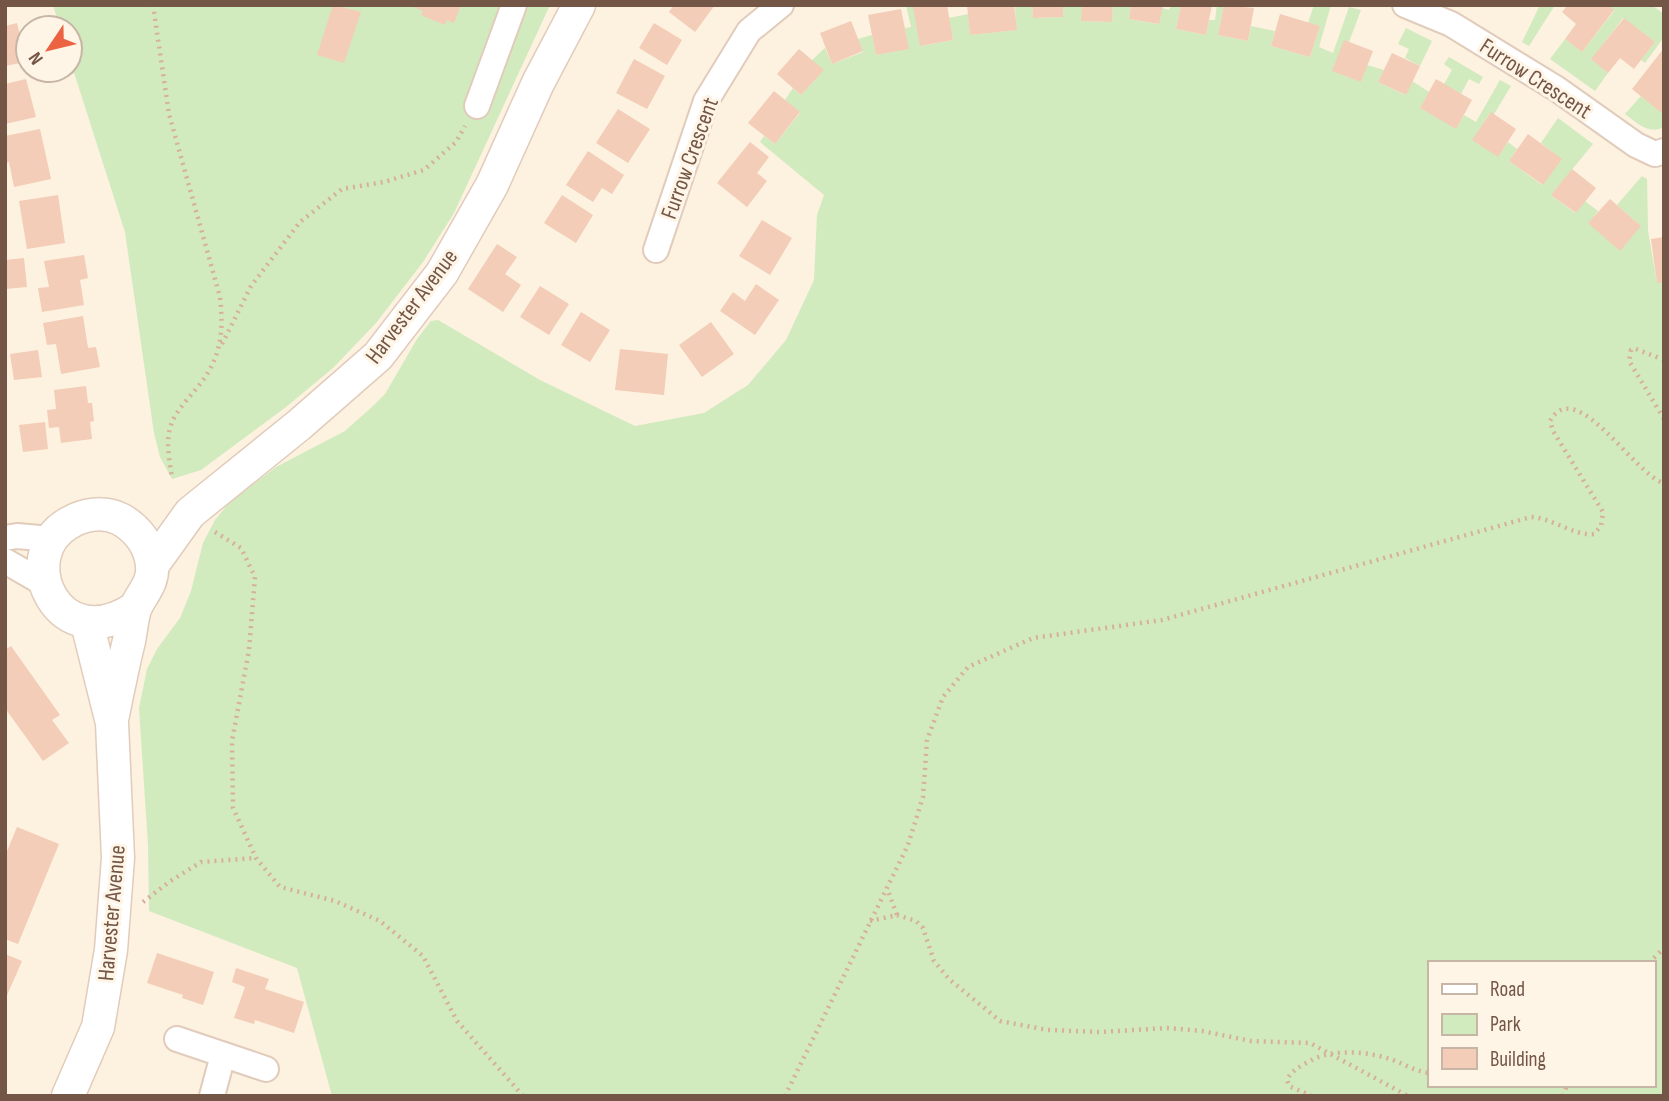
<svg xmlns="http://www.w3.org/2000/svg" width="1669" height="1101" font-family="'Sofia Sans Condensed',sans-serif">
<style>
.green{fill:#d1eabe;fill-rule:evenodd}
.building{fill:#f3cdb7}
.lines{fill:none;stroke-linecap:round;stroke-linejoin:round}
.minor-casing{stroke:#e1ccbc;stroke-width:28}
.tertiary-casing{stroke:#e1ccbc;stroke-width:35}
.path{stroke:#d7b09a;stroke-width:4.5;stroke-dasharray:2 5;stroke-linecap:butt}
.minor{stroke:#fff;stroke-width:24}
.tertiary{stroke:#fff;stroke-width:32}
.labels{text-anchor:middle;stroke-width:6;stroke-linejoin:round;paint-order:stroke}
.street-label{font-size:23px;fill:#745647;stroke:#fff5e6}
</style>
<rect width="100%" height="100%" fill="#fdf1e0"/>
<path class="green" d="M53,5H550L454,213L423,262L376,323L333,368L286,407L201,470L172,479L160,457L154,433L125,232L70,60V28H60Z
M906,5H914L921,46L953,40L949,18L968,14L970,35L1016,30L1015,7L1032,6L1033,18L1063,17V5H1082V21L1112,22L1113,5H1131L1129,19L1158,24L1162,8L1169,10L1171,5H1181L1176,29L1206,35L1209,20H1215L1217,5H1224L1218,35L1248,41L1251,26L1275,31L1271,46L1310,57L1320,26L1308,23L1314,5H1331L1319,47L1333,53L1349,7L1361,10L1349,42L1333,71L1361,82L1367,65L1384,70L1378,82L1405,95L1412,81L1429,92L1420,108L1456,128L1464,115L1476,122L1500,80L1511,86L1494,114L1490,113L1473,140L1498,156L1508,142L1517,149L1509,161L1542,185L1561,159L1541,143L1558,118L1593,144L1551,195L1575,213L1585,201L1598,211L1589,223L1641,226L1617,205L1642,176L1647,179L1648,231L1657,282H1664V1096H332L297,968L149,911L148,845L139,708L147,669L157,649L180,618L191,591L203,543L215,520L229,503L276,467L345,431L373,406L385,394L417,339L431,321L438,320L540,380L635,426L704,413L748,385L786,340L814,280L817,215L824,195L760,142L764,136L775,144L800,113L785,100L793,88L801,95L823,71L812,60L825,48L832,64L863,52L858,39L872,35L876,55L908,49L905,28L911,27ZM1429,963H1653V1085H1429Z
M1540,5H1555L1529,46L1522,42Z
M1608,5H1652L1664,14V37L1645,63L1641,60L1655,42L1623,18L1592,59L1608,73L1595,91L1550,59L1565,39L1582,52L1614,11Z
M1406,28L1432,41L1420,66L1405,58L1409,49L1398,44Z
M1449,57L1483,77L1479,84L1469,79L1461,94L1444,84L1452,70L1444,64Z
M1641,96L1664,115V127C1649,135 1637,123 1625,114Z"/>
<path class="building" d="M333,5L361,12L344,63L317,55Z
M409,5H461L454,23L447,20L445,25L421,15L423,11Z
M674,5H715L695,32L669,12Z
M947,5L953,40L920,46L913,6Z
M967,5H1014L1017,30L970,35Z
M1032,5H1063V17L1033,18Z
M1082,5H1113L1112,22L1081,21Z
M1131,5H1163L1159,24L1129,19Z
M1181,5H1212L1206,35L1176,29Z
M1224,5L1254,8L1248,41L1218,35Z
M1568,5H1608L1614,10L1582,52L1565,39L1576,24L1562,12Z
M901,9L909,49L876,55L868,15Z
M1280,14L1320,26L1310,57L1271,46Z
M1624,18L1655,42L1634,69L1620,58L1608,73L1591,59Z
M851,21L863,51L832,64L820,33Z
M17,23L26,62L5,66V26Z
M654,23L682,40L667,65L639,48Z
M1344,40L1373,51L1361,82L1332,71Z
M1664,48V115L1632,89Z
M799,49L824,70L801,95L777,74Z
M1392,53L1420,66L1406,95L1378,82Z
M634,59L665,76L647,109L616,93Z
M26,79L36,117L5,124V84Z
M1436,79L1472,100L1456,129L1420,108Z
M774,91L800,112L775,144L748,123Z
M618,109L650,129L628,163L596,143Z
M1491,112L1516,129L1498,157L1472,140Z
M40,129L51,179L14,187L9,162L5,163V136Z
M1528,134L1562,159L1543,185L1509,161Z
M750,142L769,157L757,173L767,181L747,207L717,183Z
M588,151L624,175L612,194L602,188L593,202L566,185Z
M1572,169L1596,188L1576,213L1551,195Z
M58,195L65,243L27,249L19,201Z
M562,195L593,215L576,243L544,223Z
M1610,199L1641,226L1620,251L1588,223Z
M762,220L792,238L770,275L739,256Z
M1664,237V282L1657,283L1651,239Z
M497,244L517,257L505,274L521,285L503,312L468,289Z
M84,255L88,278L80,280L84,305L42,312L38,288L49,287L44,261Z
M24,258L27,287L5,289V260Z
M756,284L779,300L755,335L720,311L733,292L745,301Z
M540,286L569,304L549,335L520,317Z
M581,312L610,330L590,362L561,345Z
M83,316L88,348L96,347L100,367L61,374L56,344L47,345L43,323Z
M711,322L734,354L702,377L679,345Z
M620,349L668,354L664,395L615,390Z
M38,350L42,377L14,380L10,354Z
M86,386L88,403H92L94,421L90,422L92,439L61,443L59,427L49,428L47,410L56,409L54,390Z
M45,422L48,449L23,452L19,425Z
M11,646L60,715L52,720L69,743L43,761L5,708V650Z
M17,827L59,844L18,944L5,939V856Z
M157,953L214,972L203,1005L182,998L183,995L147,983Z
M5,954L22,961L5,1000Z
M236,968L269,979L265,989L304,1002L294,1033L255,1020L254,1024L234,1018L245,987L232,982Z"/>
<g class="lines">
<defs>
<path id="minor" d="M1405,5L1451,24L1557,89L1636,145L1655,154L1664,151
M477,106L514,5
M656,250L706,101L749,31L781,5
M5,538L17,536L51,539
M5,561L45,584
M177,1039L266,1069
M212,1096L223,1055"/>
<path id="tertiary" d="M152,566L190,513L299,425L378,356L442,273L492,185L538,83L579,5
M113,715C118,690 123,665 129,641C131,631 132,619 135,609C141,594 154,584 152,565C150,545 137,528 120,519C103,511 84,514 69,523C12,555 57,660 135,608
M68,1096L98,1027L111,950L118,858L112,723L87,623"/>
</defs>
<use href="#minor" class="minor-casing"/>
<use href="#tertiary" class="tertiary-casing"/>
<path class="path" d="M153,5L169,114L220,297C224,333 221,360 196,389C187,400 176,411 171,425C165,443 170,462 172,479
M222,344L251,286L300,222L342,189L384,182L424,170L456,142L465,126
M1664,360L1636,349L1631,350L1629,361L1664,419
M215,532L241,548L255,577L249,650L232,741L233,808L256,858L280,887L335,901L380,921L423,956L457,1021L523,1096
M143,902L169,882L201,862L256,858
M897,915L916,921L923,928L934,961L949,979L1000,1021L1048,1030L1100,1032L1167,1028L1202,1031L1251,1041L1310,1043L1408,1096
M870,921L897,915L887,888
M1649,963L1664,948
M785,1096L908,845L923,797L927,740L943,697L968,667L1033,638L1162,620L1531,517C1553,518 1573,536 1594,534L1601,526L1603,512L1553,431L1550,421C1576,374 1635,476 1664,483
M1312,1096L1289,1086L1287,1080C1291,1071 1299,1067 1308,1062C1331,1048 1368,1051 1393,1060C1406,1065 1415,1071 1429,1073
M1563,1096L1567,1085"/>
<use href="#minor" class="minor"/>
<use href="#tertiary" class="tertiary"/>
</g>
<g class="labels">
<g class="street-label">
<text transform="translate(1536 78) rotate(33)" y="8">Furrow Crescent</text>
<text transform="translate(689 158) rotate(-70)" y="8">Furrow Crescent</text>
<text transform="translate(411 306) rotate(-53)" y="8">Harvester Avenue</text>
<text transform="translate(111 913) rotate(-85)" y="8">Harvester Avenue</text>
</g>
</g>
<rect width="1669" height="1101" fill="none" stroke="#745647" stroke-width="14"/>
<rect x="1428" y="961" width="228" height="126" fill="#fff5e6" stroke="#c7b5a6" stroke-width="2"/>
<rect x="1442" y="984" width="35" height="10" fill="#ffffff" stroke="#c7b5a6" stroke-width="2"/>
<text x="1490" y="996" font-size="21" fill="#745647">Road</text>
<rect x="1442" y="1014" width="35" height="21" fill="#d1eabe" stroke="#c7b5a6" stroke-width="2"/>
<text x="1490" y="1031" font-size="21" fill="#745647">Park</text>
<rect x="1442" y="1048" width="35" height="21" fill="#f3cdb7" stroke="#c7b5a6" stroke-width="2"/>
<text x="1490" y="1066" font-size="21" fill="#745647">Building</text>
<g transform="translate(49 49) rotate(235)"><circle r="33" fill="#fff5e6" stroke="#c7b5a6" stroke-width="2"/>
<path d="M0-5L12 26L0 18L-12 26Z" fill="#eb6341"/>
<text y="-10" font-size="19" font-weight="bold" text-anchor="middle" fill="#745647">N</text>
</g>
</svg>
